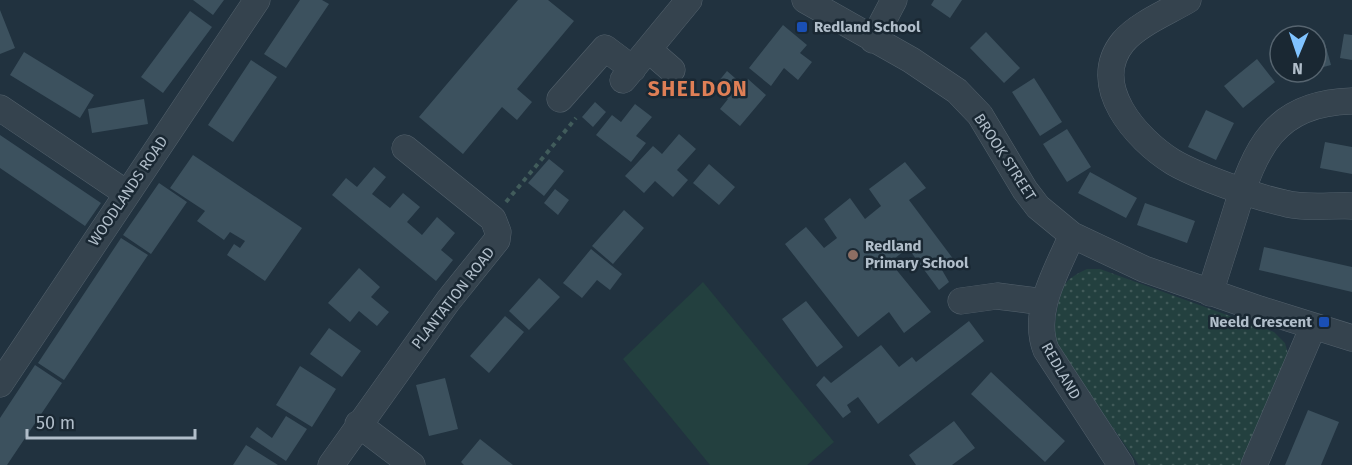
<svg xmlns="http://www.w3.org/2000/svg" width="1352" height="465" font-family="'Fira Sans',sans-serif">
<style>
.grass{fill:url(#grass-dots)}
.park{fill:#23403f}
.building{fill:#3c515e}
.lines{fill:none;stroke-linecap:round;stroke-linejoin:round}
.minor-casing{stroke:#53616c;stroke-width:27}
.path{stroke:#415c5b;stroke-width:4;stroke-dasharray:4.5 4.5;stroke-linecap:butt}
.minor{stroke:#35434e;stroke-width:26}
.transit-dot{fill:#1a4fb4;stroke:#1a2833;stroke-width:2}
.education-dot{fill:#8d6e63;stroke:#1a2833;stroke-width:2}
.labels{text-anchor:middle;stroke-width:5;stroke-linejoin:round;paint-order:stroke}
.poi-label{font-size:15px;font-weight:bold;fill:#b1beca;stroke:#1a2833;text-anchor:start}
.street-label{font-size:15px;fill:#b1beca;stroke:#1a2833}
.district-label{font-size:21px;font-weight:bold;letter-spacing:1.5px;fill:#df7f56;stroke:#1a2833}
</style>
<defs>
<pattern id="grass-dots" width="8" height="8" patternUnits="userSpaceOnUse" patternTransform="scale(1.5)"><rect width="8" height="8" fill="#23403f"/><path d="M2 2h.1M6 6h.1" fill="none" stroke="#415a59" stroke-width="1.8" stroke-linecap="round"/></pattern>
</defs>
<rect width="100%" height="100%" fill="#21323f"/>
<path class="grass" d="M1087,269H1100L1274,332L1285,343L1289,358L1245,465H1139L1056,346C1052,334 1058,298 1064,286C1069,277 1079,273 1087,269Z"/>
<path class="park" d="M703,282L834,442L807,465H710L623,359Z"/>
<path class="building" d="M193,0H224L213,15Z
M300,0H322L329,4L286,68L264,54Z
M518,0H548L574,21L517,89L532,102L517,120L502,107L463,154L419,117Z
M934,0H962L950,18L931,5Z
M0,10L15,48L0,54Z
M190,11L212,27L163,93L141,77Z
M783,25L807,45L800,53L812,62L798,80L784,68L771,86L749,68Z
M986,32L1020,68L1004,83L970,48Z
M1344,34L1352,35V60L1340,58Z
M1324,40L1331,65L1316,69V42Z
M24,52L94,95L80,118L10,75Z
M1257,59L1275,82L1243,108L1224,86Z
M251,60L277,77L233,142L208,125Z
M727,71L743,85L748,79L766,95L740,126L720,109L728,99L714,87Z
M1034,78L1062,122L1040,136L1012,92Z
M144,99L148,124L92,133L88,109Z
M595,102L606,112L593,127L582,117Z
M635,104L652,117L636,136L646,143L631,162L596,135L612,115L621,122Z
M1206,110L1234,123L1216,160L1188,147Z
M1067,129L1091,167L1067,182L1043,144Z
M679,134L696,149L677,170L688,180L673,197L655,181L644,193L625,176L653,146L662,154Z
M0,135L101,203L85,226L0,168Z
M1325,142L1352,147V174L1320,168Z
M193,155L302,228L265,281L227,255L234,244L240,248L245,241L230,232L224,240L197,221L205,211L170,188Z
M549,159L564,171L544,196L528,183Z
M905,162L926,188L909,200L954,260L942,270L949,282L939,290L908,248L890,262L931,312L904,333L889,312L858,337L785,244L806,227L824,248L837,238L824,219L850,198L865,219L881,206L869,189Z
M709,164L735,187L719,205L693,183Z
M374,167L386,177L372,194L390,208L403,193L420,207L407,222L422,235L437,217L455,233L441,250L453,260L436,281L332,195L346,178L357,187Z
M1090,172L1137,198L1126,218L1078,193Z
M159,183L187,202L151,254L123,235Z
M555,189L569,200L558,215L544,203Z
M1145,203L1195,221L1187,243L1137,225Z
M624,210L644,228L613,264L592,246Z
M121,238L148,255L64,380L38,363Z
M1264,247L1352,267V292L1259,270Z
M591,249L622,274L610,290L597,280L582,298L563,283Z
M359,268L380,287L371,297L389,312L377,326L359,311L350,322L328,303Z
M539,278L560,297L529,330L509,311Z
M806,301L843,347L817,367L782,319Z
M505,316L524,332L489,373L470,356Z
M969,321L984,341L878,424L858,397L847,405L851,412L843,418L816,385L824,376L831,383L881,345L899,367L912,357L916,362Z
M329,328L361,351L342,377L310,354Z
M35,365L62,383L7,465H0V418Z
M300,366L336,389L312,427L276,405Z
M991,372L1065,441L1045,462L971,394Z
M445,378L458,429L429,436L416,385Z
M1308,410L1339,422L1321,465H1285Z
M286,416L307,429L286,461L250,437L257,427L272,438Z
M954,421L975,448L952,465H916L909,455Z
M480,439L513,465H464L461,462Z
M246,445L278,465H233Z"/>
<g class="lines">
<defs>
<path id="minor" d="M805,0L911,60L957,91L980,115L1025,190L1038,207L1072,235L1144,269L1259,309L1352,338
M1188,0C1168,12 1138,24 1123,42C1088,85 1136,139 1173,162C1197,176 1255,197 1284,203C1304,209 1331,205 1352,206
M873,40L894,0
M649,50L672,70
M623,80L689,0
M560,99L605,48L633,69
M0,108L126,193
M1072,235C1057,271 1031,311 1046,350L1121,465
M1210,293C1218,267 1227,240 1235,214C1255,148 1274,103 1352,101
M961,301L997,296L1044,302
M0,384L257,0
M358,424L412,465
M331,465L448,301L497,240L498,232L493,219L405,148
M1254,465L1313,327"/>
</defs>
<use href="#minor" class="minor-casing"/>
<path class="path" d="M506,202L576,118"/>
<use href="#minor" class="minor"/>
</g>
<g class="transit-dot">
<rect x="796" y="21" width="12" height="12" rx="3"/>
<rect x="1318" y="316" width="12" height="12" rx="3"/>
</g>
<circle class="education-dot" cx="853" cy="255" r="6"/>
<g class="labels">
<g class="poi-label">
<text x="814" y="32">Redland School</text>
<text x="865" y="251">Redland<tspan x="865" dy="17">Primary School</tspan></text>
<text x="1312" y="327" text-anchor="end">Neeld Crescent</text>
</g>
<g class="street-label">
<text transform="translate(1005 157) rotate(57)" y="5">BROOK STREET</text>
<text transform="translate(128 191) rotate(-56)" y="5">WOODLANDS ROAD</text>
<text transform="translate(453 298) rotate(-52)" y="5">PLANTATION ROAD</text>
<text transform="translate(1061 371) rotate(60)" y="5">REDLAND</text>
</g>
<g class="district-label">
<text x="698" y="96">SHELDON</text>
</g>
</g>
<g transform="translate(1298 54) rotate(182)"><circle r="28" fill="#1a2833" stroke="#56646f" stroke-width="1.5"/>
<path d="M0-4.5L10 22L0 15L-10 22Z" fill="#80c3ff"/>
<text y="-9" font-size="16" font-weight="bold" text-anchor="middle" fill="#b1beca">N</text>
</g>
<path d="M27 429v9h168v-9" fill="none" stroke="#b1beca" stroke-width="3"/>
<text x="36" y="429" font-size="18" fill="#b1beca" stroke="#1a2833" stroke-width="4.5" paint-order="stroke">50 m</text>
</svg>
